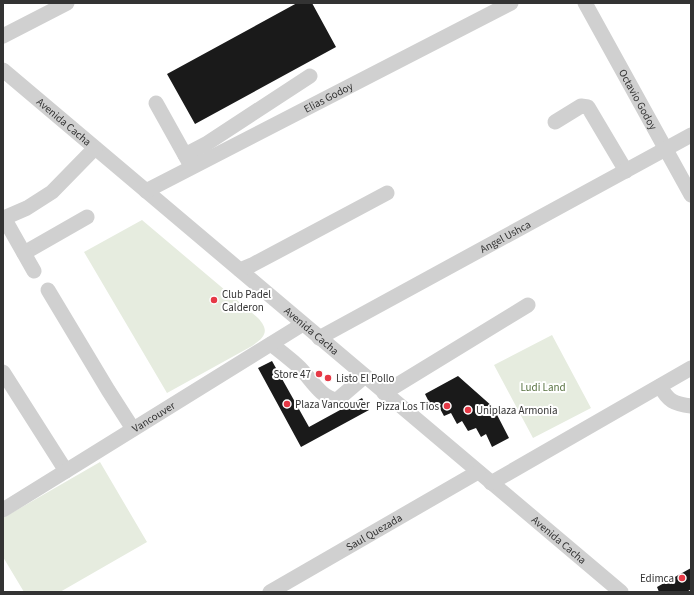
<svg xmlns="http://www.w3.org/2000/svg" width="694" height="595" font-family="'Source Sans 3',sans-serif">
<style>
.green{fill:#e6ecdf}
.building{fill:#1a1a1a}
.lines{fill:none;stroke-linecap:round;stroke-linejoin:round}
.minor{stroke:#d0d0d0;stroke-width:15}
.poi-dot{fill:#e63946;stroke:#fff;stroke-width:1.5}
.labels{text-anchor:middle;stroke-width:4;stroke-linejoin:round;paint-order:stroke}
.street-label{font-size:11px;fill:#333;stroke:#fff}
.poi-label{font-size:11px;fill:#333;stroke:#fff;text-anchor:start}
.park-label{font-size:11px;fill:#56703f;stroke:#fff}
</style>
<rect width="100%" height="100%" fill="#fff"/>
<path class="green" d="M142,220L258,318C270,331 265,337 252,346L167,393L84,252Z
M552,335L591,408L533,438L494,365Z
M100,462L147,542L60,592H24L3,557V518Z"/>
<path class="building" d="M297,3H312L336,47L195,124L167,74Z
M272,361L309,427L362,398L369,410L301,447L258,368Z
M458,376L493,407L509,438L492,447L486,434L481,437L476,428L468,431L462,421L457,424L451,413L444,416L438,405L432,408L425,394Z
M691,568V589L687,592H659L657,587Z"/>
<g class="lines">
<g class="minor">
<path id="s1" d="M585,3L691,195"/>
<path d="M3,36L67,3"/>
<path id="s2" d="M3,70L621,592"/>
<path d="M156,103L190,164"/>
<path d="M555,122L581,106L588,107L626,171"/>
<path d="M185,155L206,144L310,76"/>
<path id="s3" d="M146,191L511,3"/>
<path d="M24,253L87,217"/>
<path d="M240,270L252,265L387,193"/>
<path d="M34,271L4,218L27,208L52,192L95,148"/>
<path d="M48,290L108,390L133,429"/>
<path id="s4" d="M319,338L691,135"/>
<path d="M271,344C280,351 289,358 298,366C310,377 320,398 337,400L365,376"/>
<path d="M3,372L66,471"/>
<path d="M660,386C668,401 674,404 691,406"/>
<path d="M384,393L528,305"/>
<path d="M491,483L691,368"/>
<path id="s5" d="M3,510L303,324"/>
<path id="s6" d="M270,592L478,472"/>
</g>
</g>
<g class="poi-dot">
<circle cx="214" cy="300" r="4"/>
<circle cx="319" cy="374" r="4"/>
<circle cx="328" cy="378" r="4"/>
<circle cx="287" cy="404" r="4"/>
<circle cx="447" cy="406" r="4"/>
<circle cx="468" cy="410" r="4"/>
<circle cx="682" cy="578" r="4"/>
</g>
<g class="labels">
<g class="street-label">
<text dy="4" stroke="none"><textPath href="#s3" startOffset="205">Elias Godoy</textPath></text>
<text dy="4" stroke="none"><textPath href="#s1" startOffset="110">Octavio Godoy</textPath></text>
<text dy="4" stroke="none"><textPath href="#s2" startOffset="80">Avenida Cacha</textPath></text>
<text dy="4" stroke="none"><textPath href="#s4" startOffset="212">Angel Ushca</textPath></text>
<text dy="4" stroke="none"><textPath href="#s2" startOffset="404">Avenida Cacha</textPath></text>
<text dy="4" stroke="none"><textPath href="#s5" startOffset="177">Vancouver</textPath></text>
<text dy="4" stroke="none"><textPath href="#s6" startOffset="120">Saul Quezada</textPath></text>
<text dy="4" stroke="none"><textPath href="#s2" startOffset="728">Avenida Cacha</textPath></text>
</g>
<g class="poi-label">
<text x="222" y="298">Club Padel<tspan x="222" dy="13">Calderon</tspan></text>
<text x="311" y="378" text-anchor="end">Store 47</text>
<text x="336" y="382">Listo El Pollo</text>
<text x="295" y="408">Plaza Vancouver</text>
<text x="439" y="410" text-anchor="end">Pizza Los Tios</text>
<text x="476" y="414">Uniplaza Armonia</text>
<text x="674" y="582" text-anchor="end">Edimca</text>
</g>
<g class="park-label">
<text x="543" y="391">Ludi Land</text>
</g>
</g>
<rect width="694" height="595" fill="none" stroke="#333333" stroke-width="8"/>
</svg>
